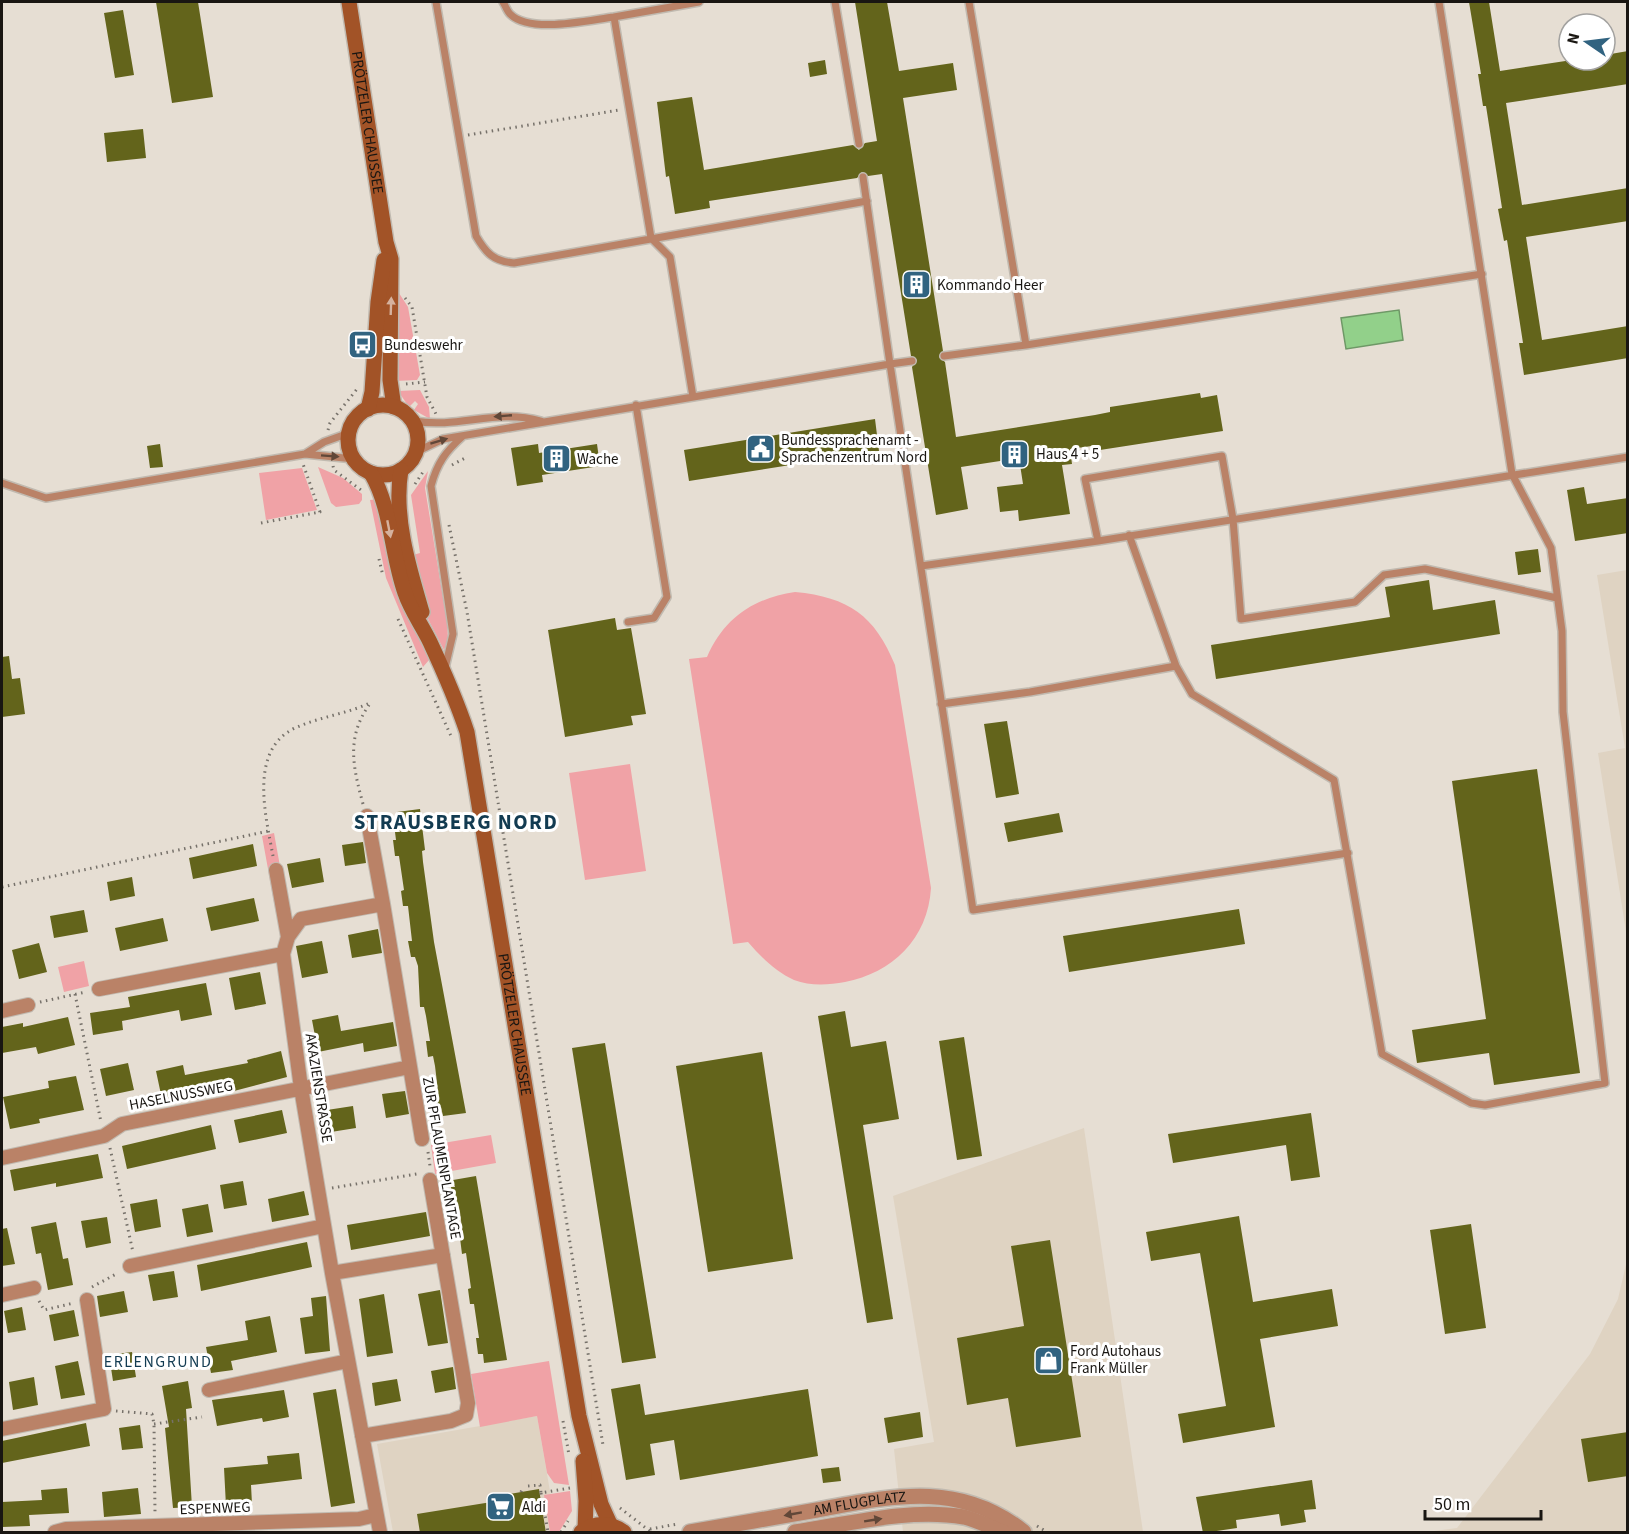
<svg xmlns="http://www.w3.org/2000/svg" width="1629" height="1534" font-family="'Source Sans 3',sans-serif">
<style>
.built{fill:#dfd3c2}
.green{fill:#f0a2a6}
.water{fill:#92d08a;stroke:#6e9866;stroke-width:1.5}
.building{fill:#63641b}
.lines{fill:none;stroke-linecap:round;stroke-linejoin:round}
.service-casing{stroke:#c1bab0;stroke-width:10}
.minor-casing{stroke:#c1bab0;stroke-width:16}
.tertiary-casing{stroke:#c1bab0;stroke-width:18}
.secondary-casing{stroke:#c1bab0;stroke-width:18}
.path{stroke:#76716a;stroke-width:3;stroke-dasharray:1.5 4.5;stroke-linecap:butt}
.service{stroke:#ba8267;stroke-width:7}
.minor{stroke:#ba8267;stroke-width:14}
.tertiary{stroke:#ba8267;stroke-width:15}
.secondary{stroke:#a25327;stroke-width:15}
.oneway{fill:#d5b29e}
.oneway2{fill:#614738}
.labels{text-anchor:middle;stroke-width:6;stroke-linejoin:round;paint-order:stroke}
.street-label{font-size:15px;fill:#191612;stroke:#fff}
.poi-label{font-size:15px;fill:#191612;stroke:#fff;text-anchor:start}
.neighbourhood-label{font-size:16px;letter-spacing:1.5px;fill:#123b51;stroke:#fff}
.district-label{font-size:21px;font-weight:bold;letter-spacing:1.5px;fill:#123b51;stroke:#fff}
</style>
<rect width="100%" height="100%" fill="#e6ded3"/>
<path class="built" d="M1627,570H1628L1627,938L1598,753L1625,748L1597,575Z
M1084,1128L1143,1532H903L894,1449L934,1442L893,1196Z
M1627,1260V1532H1427L1457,1528L1590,1354L1618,1299Z
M537,1416L557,1532H393L377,1444Z"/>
<path class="green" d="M397,290L408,307L420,375L417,380L395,381Z
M420,390L429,407L430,419L414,410L418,404L415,401L409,407L398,391Z
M318,467L343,478L362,494V500L359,504L336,507L331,503Z
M302,468L317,510L266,520L259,473Z
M428,471L425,488L447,622L448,639L444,650L428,619L413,555L420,553L411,495Z
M378,499L412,621L429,660L423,667L386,578L370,500Z
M795,592C849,597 875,616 895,665L931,888C928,939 892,973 845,982C828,985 810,986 794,980C776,972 761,957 748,942L733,944L689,659L707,657C724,618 754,598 795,592Z
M630,764L646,871L585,880L569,773Z
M274,833L288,911L276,913L262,836Z
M84,961L89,986L64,992L58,967Z
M491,1135L496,1163L435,1174L431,1145Z
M549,1361L569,1485L554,1483L547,1473L537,1416L480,1427L471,1374Z
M570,1491L572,1511L559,1532H550L544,1495Z"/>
<path class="water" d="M1399,310L1403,340L1346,349L1341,318Z"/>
<path class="building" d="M156,2H198L213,97L172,103Z
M855,2H887L899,71L953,63L957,90L903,98L943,351L939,357L945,362L956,437L1095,415L1110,412V407L1200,393L1201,398L1217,395L1223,431L1100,450L1099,445L1070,449L1072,464L1062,465L1070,514L1040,518L1019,521L1018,510L1000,512L997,487L1023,484L1019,458L961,467L968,509L936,515L912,367L917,360L911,356L882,174L868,176L862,172L857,178L709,201L710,208L675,214L669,176L666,177L657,102L692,97L704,170L853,145L859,150L865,143L877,141Z
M1469,2H1489L1500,71L1572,60H1605V55L1628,51V84L1506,103L1522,205L1628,188V221L1526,237L1542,340L1628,326V358L1524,375L1519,343H1523L1507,240L1504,241L1498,209L1502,208L1486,106H1483L1478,74H1481Z
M123,10L134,75L115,78L104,13Z
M825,60L827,74L810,77L808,63Z
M143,129L146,158L107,162L104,133Z
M875,419L879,451L689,481L684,450Z
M160,444L163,467L150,468L147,446Z
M538,444L539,453L597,444L600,466L542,475L543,482L517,486L511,448Z
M1584,487L1587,504L1628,498V533L1575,541L1567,490Z
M1538,549L1541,572L1518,575L1515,552Z
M1429,580L1433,610L1495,600L1500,634L1216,679L1211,645L1390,617L1385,587Z
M615,618L617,630L631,628L646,714L631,716L633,725L565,737L548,630Z
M9,656L12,679L20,678L25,714L2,717V657Z
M1007,721L1019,794L996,798L984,724Z
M1537,769L1580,1073L1494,1085L1489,1053L1417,1063L1412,1030L1486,1019L1452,781Z
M420,809L425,850L422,851L423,862L434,942L466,1113L443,1116L441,1107L437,1108L435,1092L438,1091L435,1066L433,1056L428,1057L426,1041H430L426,1016L424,1007H420L418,966L415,957H411L408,941H412L408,906H403L401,891L404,890L399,856H395L393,840H396L395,832H400L397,812Z
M1059,813L1063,832L1008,842L1004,823Z
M363,842L366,863L345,866L342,845Z
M253,844L257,866L193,879L189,858Z
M320,858L324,882L292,888L287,864Z
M132,877L135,896L110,901L107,882Z
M254,898L259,921L211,931L206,908Z
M1239,909L1245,944L1069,972L1063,936Z
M84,910L88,932L54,938L50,916Z
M163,918L168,941L120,951L115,928Z
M378,929L382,953L352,958L348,935Z
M322,941L328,973L302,978L296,946Z
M39,943L47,972L19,979L12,950Z
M260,972L266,1004L235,1010L229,978Z
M206,983L212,1015L181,1021L179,1010L122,1021L123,1030L93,1035L90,1013L130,1007L128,997Z
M845,1011L851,1047L886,1041L899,1119L863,1125L893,1319L867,1323L818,1016Z
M338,1015L341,1031L393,1022L397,1046L364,1052L363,1043L318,1052L312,1020Z
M68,1017L75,1045L38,1054L36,1047L2,1053V1027L23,1023V1027Z
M964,1037L982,1156L957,1160L939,1041Z
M605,1043L656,1358L622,1363L572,1048Z
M281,1051L287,1077L234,1091L163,1104L156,1071L183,1065L185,1075L248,1063L247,1060Z
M762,1052L793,1259L708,1272L676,1066Z
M128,1063L134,1090L106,1096L100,1069Z
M76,1076L84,1110L39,1119L40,1123L10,1129L3,1097L49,1088L48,1081Z
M405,1091L409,1114L386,1118L382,1094Z
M353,1106L356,1128L331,1132L327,1110Z
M282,1110L287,1133L239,1143L234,1120Z
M1311,1113L1320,1177L1291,1181L1286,1145L1173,1163L1168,1134Z
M211,1125L216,1149L127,1169L122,1146Z
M98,1154L103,1178L56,1187V1183L14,1191L10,1170Z
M476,1176L507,1360L484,1363L483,1354H478L476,1338H479L474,1304H470L468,1289L471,1288L466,1253L462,1254L460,1238L463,1237L460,1212L458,1203H453L451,1187H455L453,1180Z
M243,1181L247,1205L224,1209L220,1185Z
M304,1191L309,1215L272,1222L268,1199Z
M157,1199L161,1227L135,1232L130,1204Z
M208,1204L213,1232L187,1237L182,1209Z
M426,1212L430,1236L351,1250L347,1225Z
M1239,1216L1253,1302L1332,1289L1338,1326L1260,1339L1275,1427L1183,1443L1178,1414L1226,1406L1200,1253L1151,1261L1146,1232Z
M107,1217L111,1243L86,1248L81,1221Z
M56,1222L63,1259L68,1258L73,1285L48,1290L41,1253L36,1254L31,1227Z
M1471,1224L1486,1328L1445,1334L1430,1230Z
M7,1228L15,1264L2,1266V1229Z
M1050,1240L1081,1437L1016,1447L1008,1398L967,1405L957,1338L1024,1326L1011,1246Z
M307,1242L312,1267L201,1291L197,1265Z
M174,1271L178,1297L153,1301L148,1275Z
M440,1290L448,1343L428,1346L418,1294Z
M124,1291L128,1312L100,1317L97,1296Z
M384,1294L393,1353L367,1357L359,1299Z
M326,1296L330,1351L305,1354L300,1318L313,1316L311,1298Z
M22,1307L26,1330L8,1333L4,1311Z
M74,1310L79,1336L54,1341L49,1315Z
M270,1316L277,1352L231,1361L233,1370L211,1373L206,1347L248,1340L245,1321Z
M132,1352L136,1377L113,1381L109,1355Z
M78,1361L85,1395L61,1399L55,1366Z
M453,1367L456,1389L435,1393L431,1371Z
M34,1377L38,1405L13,1410L9,1382Z
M397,1379L401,1401L375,1406L372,1383Z
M188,1381L192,1408L186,1409L192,1507L173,1508L165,1428L169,1427L162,1386Z
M640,1384L645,1415L808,1389L818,1456L680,1480L674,1440L650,1444L655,1475L626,1480L611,1389Z
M336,1389L355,1503L331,1507L313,1393Z
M284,1390L289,1417L263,1422L262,1418L217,1426L212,1400Z
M920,1412L923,1437L888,1443L884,1418Z
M86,1423L90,1446L2,1463V1441Z
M140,1425L143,1448L122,1450L119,1428Z
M1628,1432V1476L1588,1482L1581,1439Z
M299,1453L302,1479L251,1485L252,1504L226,1506L224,1468L268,1464L267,1456Z
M839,1467L841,1481L823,1483L821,1469Z
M1312,1480L1316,1509L1304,1510L1306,1522L1281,1526L1279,1514L1236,1520L1237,1528L1203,1533L1196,1497Z
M67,1488L69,1513L29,1515L30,1526L2,1527V1502L42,1500L41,1490Z
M138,1488L141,1514L104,1517L102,1492Z
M539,1489L546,1533H420L417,1514L504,1500L503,1495Z"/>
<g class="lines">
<defs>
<path id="service" d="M436,2L476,236C486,253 493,261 514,263L867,201
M503,2C505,5 507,11 510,14C530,34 589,20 614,17L651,238L670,257L693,397
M835,2L859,144
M969,2L1026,345L1482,274
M614,17L699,2
M944,356L1026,345
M912,361L890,364L973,910L1348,853
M414,421C460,429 495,408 541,421
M416,452L443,439L890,364L863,177
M305,454L324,442L349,433
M2,483L46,498L305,454L354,459
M1129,535L1176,666L1192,694L1334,780L1382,1054L1471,1103L1485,1105L1605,1083L1563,712L1562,631L1551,548L1512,474L1439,2
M1098,541L1085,479L1222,456L1233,519L1241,619L1355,602L1384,575L1425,569L1557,598
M921,566L1098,541L1628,457
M628,622L654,618L667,597L636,405
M445,668L453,634L431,486C437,463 446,451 463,436
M941,704L1030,692L1176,666"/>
<path id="minor" d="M367,816L383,904
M276,870L288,937L283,954L301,1088L332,1273L380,1532
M288,937L301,919L383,904L422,1139
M99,989L283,954
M2,1011L28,1005
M2,1158L104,1136L122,1124L410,1067
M130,1266L324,1226
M332,1273L443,1255
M2,1295L34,1288
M209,1390L348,1361
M2,1429L104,1409L87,1300
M362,1436L451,1421L466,1415L468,1403L430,1180
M55,1532L66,1529L359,1519L376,1515"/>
<g id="tertiary">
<path id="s1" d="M690,1532C732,1525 775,1517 817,1510C892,1496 959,1480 1024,1532"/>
<path d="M795,1532C849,1524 908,1508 964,1517C977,1520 990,1527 1003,1532"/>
</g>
<g id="secondary">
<path id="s2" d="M349,2L386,242L391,259L390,380L394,407"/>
<circle cx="383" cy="440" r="35"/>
<path d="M368,409L372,392L378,302L384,260"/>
<path d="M401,470C393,516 409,568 422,612"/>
<path id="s3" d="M371,473C392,509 391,554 405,593C411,611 422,625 430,642C444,672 457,702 467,732L579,1416L601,1504L611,1526"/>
<path d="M583,1461L586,1501L585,1530"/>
<path d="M581,1532C595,1522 610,1522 624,1532"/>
</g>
</defs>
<use href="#service" class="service-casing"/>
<use href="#minor" class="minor-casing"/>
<use href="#tertiary" class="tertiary-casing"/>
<use href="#secondary" class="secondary-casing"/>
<path class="path" d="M468,135L619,110
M405,298L412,307L427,397L436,414
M406,384L425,382
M328,430L330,423L357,389
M452,465L465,458
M333,466L334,470L361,490
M415,484L423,472
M261,523L320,512L303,464
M449,525L467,612L603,1445
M379,559L383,576
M398,619L451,736
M363,804C353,767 346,738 369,705
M273,856C266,817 248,750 295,728C319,717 346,714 370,703
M2,887L269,831
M75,994L101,1122
M40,1002L86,992
M110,1148L133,1252
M428,1152L430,1166
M332,1188L417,1174
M92,1287L118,1273
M39,1301L44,1310L74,1303
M116,1411L152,1414L154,1424L155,1513
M563,1421L569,1455
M154,1424L202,1417
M528,1486L540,1485L541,1493L570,1488
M521,1492L523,1487
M541,1493L548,1532
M620,1508L651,1532
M1037,1526L1047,1532
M650,1529L678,1524
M561,1532L568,1521"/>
<use href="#service" class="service"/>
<use href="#minor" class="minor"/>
<use href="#tertiary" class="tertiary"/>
<use href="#secondary" class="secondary"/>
</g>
<defs><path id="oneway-solid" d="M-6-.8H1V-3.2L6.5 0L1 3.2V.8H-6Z" transform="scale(1.5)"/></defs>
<g class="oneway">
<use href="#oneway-solid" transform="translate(391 306) rotate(-88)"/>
<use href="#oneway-solid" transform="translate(389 529) rotate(79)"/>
</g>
<g class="oneway2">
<use href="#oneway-solid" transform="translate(503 416) rotate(175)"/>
<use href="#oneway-solid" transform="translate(439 441) rotate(-17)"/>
<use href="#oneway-solid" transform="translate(330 456) rotate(4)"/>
<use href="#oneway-solid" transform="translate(793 1514) rotate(170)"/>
<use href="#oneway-solid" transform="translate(873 1520) rotate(-9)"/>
</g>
<defs>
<symbol id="building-square" viewBox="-11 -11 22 22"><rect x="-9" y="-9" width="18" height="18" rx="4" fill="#316380" stroke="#fff"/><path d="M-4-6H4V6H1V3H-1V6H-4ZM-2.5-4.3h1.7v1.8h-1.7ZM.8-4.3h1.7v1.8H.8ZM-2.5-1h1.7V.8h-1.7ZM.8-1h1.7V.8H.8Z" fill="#fff"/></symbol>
<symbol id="bus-square" viewBox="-11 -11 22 22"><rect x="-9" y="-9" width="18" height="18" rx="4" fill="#316380" stroke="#fff"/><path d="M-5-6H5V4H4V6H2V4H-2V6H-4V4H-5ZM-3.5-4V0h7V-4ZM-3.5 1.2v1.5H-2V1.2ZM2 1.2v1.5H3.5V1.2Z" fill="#fff"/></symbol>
<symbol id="civic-square" viewBox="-11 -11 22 22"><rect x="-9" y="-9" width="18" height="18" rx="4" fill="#316380" stroke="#fff"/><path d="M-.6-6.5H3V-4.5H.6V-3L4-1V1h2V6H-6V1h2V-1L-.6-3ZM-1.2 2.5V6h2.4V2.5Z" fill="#fff"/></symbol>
<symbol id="shop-square" viewBox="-11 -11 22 22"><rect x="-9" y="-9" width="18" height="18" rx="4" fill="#316380" stroke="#fff"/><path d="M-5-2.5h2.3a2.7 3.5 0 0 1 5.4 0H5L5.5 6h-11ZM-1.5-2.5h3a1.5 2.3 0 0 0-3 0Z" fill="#fff"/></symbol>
<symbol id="supermarket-square" viewBox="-11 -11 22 22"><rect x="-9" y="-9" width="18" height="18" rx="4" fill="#316380" stroke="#fff"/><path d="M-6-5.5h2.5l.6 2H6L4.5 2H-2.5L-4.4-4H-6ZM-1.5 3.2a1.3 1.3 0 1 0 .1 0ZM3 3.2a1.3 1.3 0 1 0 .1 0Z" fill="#fff"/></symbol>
</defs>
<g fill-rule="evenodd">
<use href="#building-square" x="900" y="268" width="33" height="33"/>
<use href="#bus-square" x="346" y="328" width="33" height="33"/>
<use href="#civic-square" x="744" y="432" width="33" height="33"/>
<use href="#building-square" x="998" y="438" width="33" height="33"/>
<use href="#building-square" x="540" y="442" width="33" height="33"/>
<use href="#shop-square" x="1032" y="1344" width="33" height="33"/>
<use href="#supermarket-square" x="484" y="1490" width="33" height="33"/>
</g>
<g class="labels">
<g class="street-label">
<text dy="5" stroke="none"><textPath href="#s2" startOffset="122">PRÖTZELER CHAUSSEE</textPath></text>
<text dy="5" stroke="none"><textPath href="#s3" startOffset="574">PRÖTZELER CHAUSSEE</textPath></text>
<text transform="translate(319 1088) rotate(81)" y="5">AKAZIENSTRASSE</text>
<text transform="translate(181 1095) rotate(-11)" y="5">HASELNUSSWEG</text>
<text transform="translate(442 1158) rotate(80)" y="5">ZUR PFLAUMENPLANTAGE</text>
<text dy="5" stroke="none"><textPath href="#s1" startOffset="172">AM FLUGPLATZ</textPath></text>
<text transform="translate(215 1508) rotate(-2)" y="5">ESPENWEG</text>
</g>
<g class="poi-label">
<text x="937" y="290">Kommando Heer</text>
<text x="384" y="350">Bundeswehr</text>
<text x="781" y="445">Bundessprachenamt -<tspan x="781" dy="17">Sprachenzentrum Nord</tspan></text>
<text x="1036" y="459">Haus 4 + 5</text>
<text x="577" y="464">Wache</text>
<text x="1070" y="1356">Ford Autohaus<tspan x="1070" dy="17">Frank Müller</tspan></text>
<text x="522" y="1512">Aldi</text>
</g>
<g class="neighbourhood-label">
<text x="158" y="1367">ERLENGRUND</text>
</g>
<g class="district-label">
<text x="456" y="829">STRAUSBERG NORD</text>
</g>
</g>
<rect width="1629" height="1534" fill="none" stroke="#191612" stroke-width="6"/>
<g transform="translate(1587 42) rotate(284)"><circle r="28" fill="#ffffff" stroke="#a3a2a0" stroke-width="1.5"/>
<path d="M0-4.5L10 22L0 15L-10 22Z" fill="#316380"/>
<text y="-9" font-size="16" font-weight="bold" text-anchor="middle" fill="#191612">N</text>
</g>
<path d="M1425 1510v9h116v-9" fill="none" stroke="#191612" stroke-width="3"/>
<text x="1434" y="1510" font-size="18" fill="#191612" stroke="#ffffff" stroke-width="4.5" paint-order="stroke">50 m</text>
</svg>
